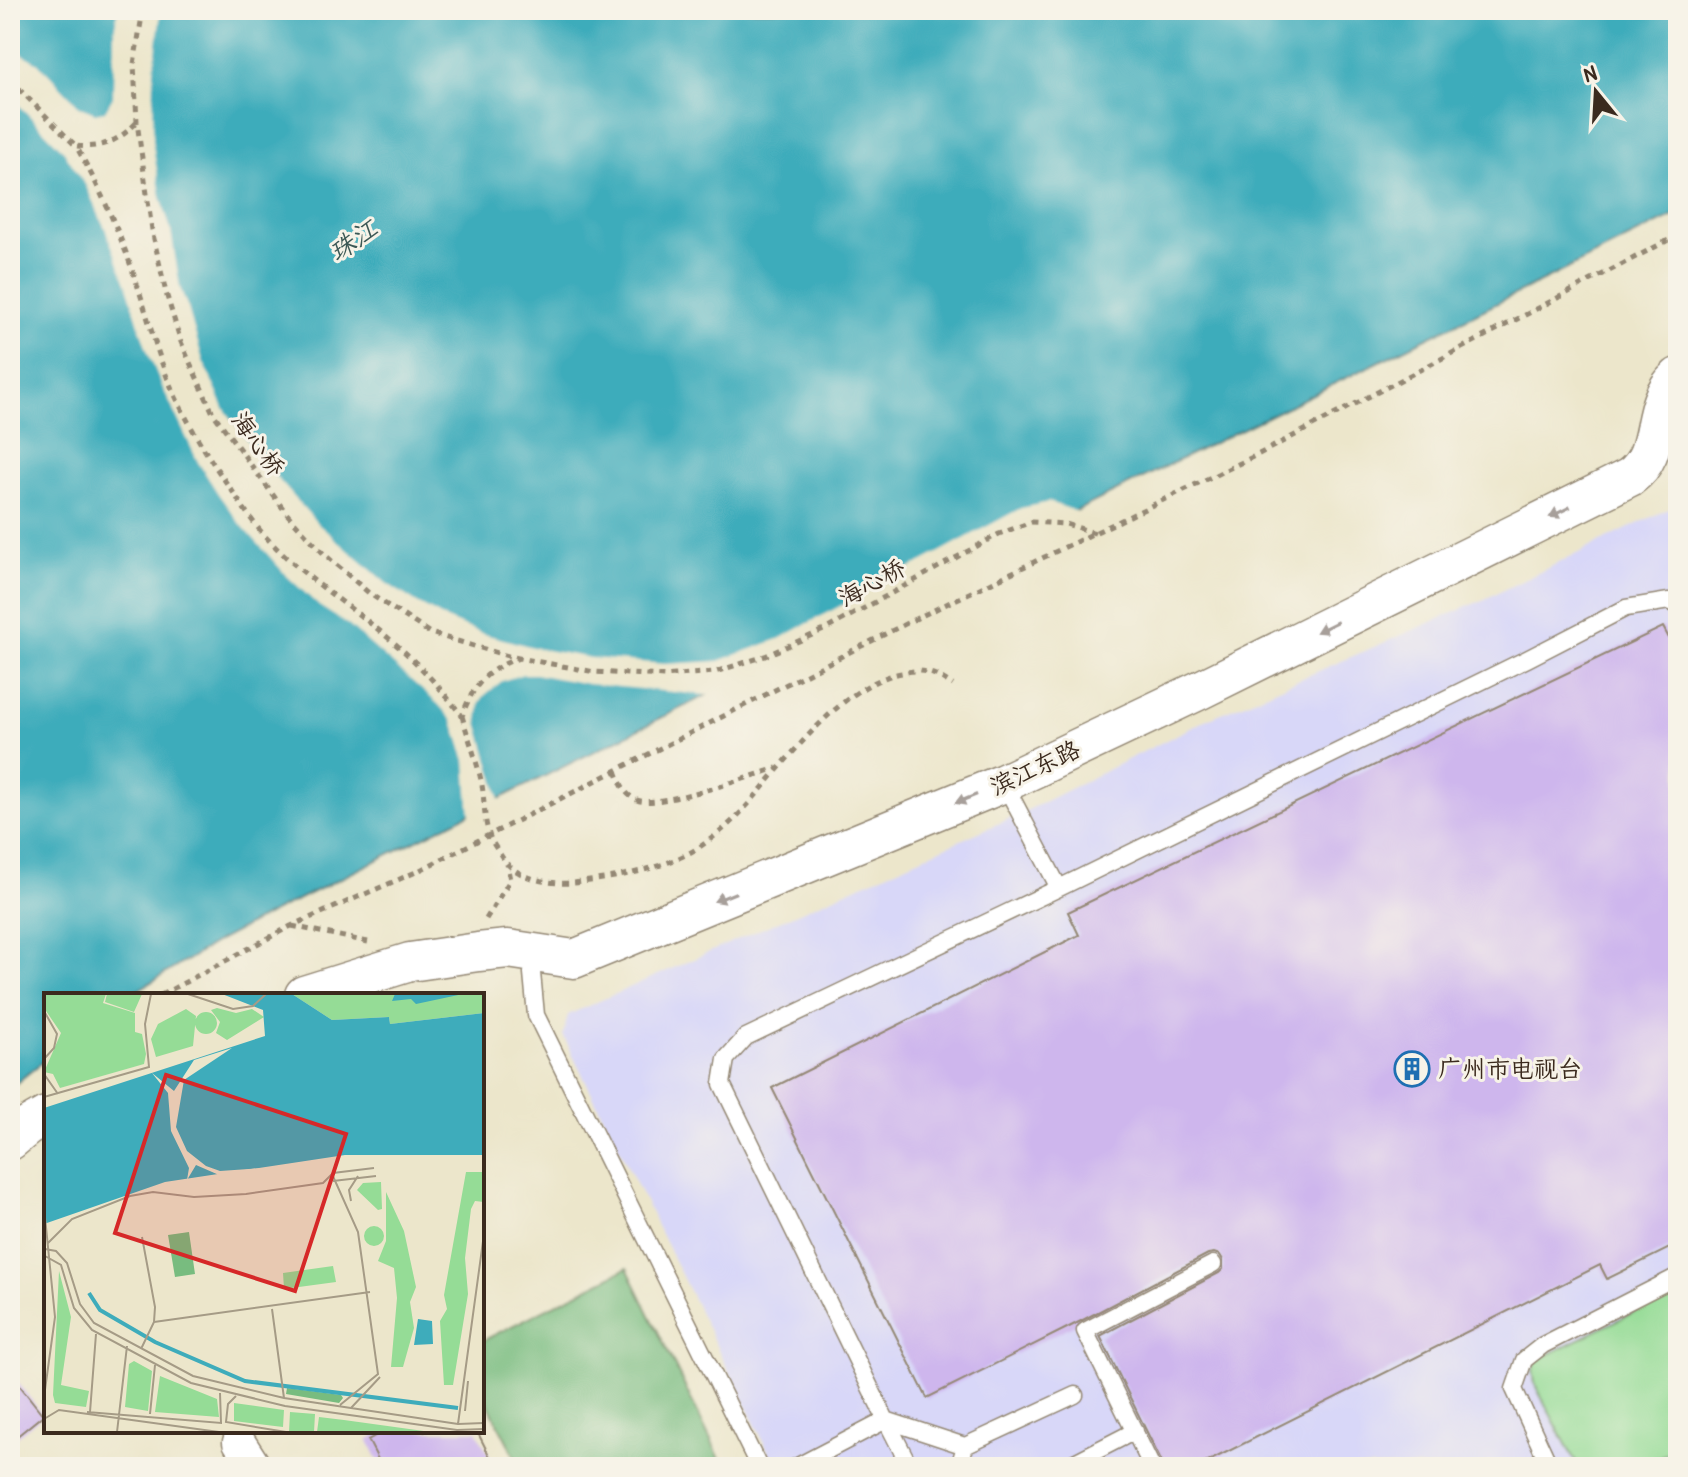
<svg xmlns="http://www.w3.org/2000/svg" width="1688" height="1477" font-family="'Patrick Hand','LXGW WenKai TC',sans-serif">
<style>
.built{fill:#d8d7f8}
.green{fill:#95dc96;stroke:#68835a;stroke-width:2}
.forest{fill:#78bc7f;stroke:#5a734e;stroke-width:2}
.water{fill:#3eacbb;stroke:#3c6b6c;stroke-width:2}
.pier{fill:#ece6cb}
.building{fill:#ceb6ed}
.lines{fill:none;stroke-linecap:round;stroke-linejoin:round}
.service-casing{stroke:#948874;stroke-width:19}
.minor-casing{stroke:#948874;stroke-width:35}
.tertiary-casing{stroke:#948874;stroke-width:41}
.path{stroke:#948874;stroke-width:5;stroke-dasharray:6 6;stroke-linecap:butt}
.service{stroke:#fff;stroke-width:16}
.minor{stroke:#fff;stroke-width:32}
.tertiary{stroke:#fff;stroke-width:38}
.oneway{fill:#a79f9a}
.labels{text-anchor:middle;stroke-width:6;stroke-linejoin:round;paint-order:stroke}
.street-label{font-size:24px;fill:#3b2a1e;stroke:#f7f3e8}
.poi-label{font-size:24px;fill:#3b2a1e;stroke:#f7f3e8;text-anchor:start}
.water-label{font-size:26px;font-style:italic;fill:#3c5855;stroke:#f7f3e8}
.inset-river{fill:none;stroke:#3eacbb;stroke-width:4}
.inset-road{fill:none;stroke:#a59b86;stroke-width:2}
.view{fill:#d62828;fill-opacity:0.15;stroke:#d62828;stroke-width:4}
.inset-edge{fill:none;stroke:#3b2a1e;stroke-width:4}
</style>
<rect width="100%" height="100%" fill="#f7f3e8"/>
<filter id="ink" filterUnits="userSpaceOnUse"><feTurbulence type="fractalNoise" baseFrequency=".0125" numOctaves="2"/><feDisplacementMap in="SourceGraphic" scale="16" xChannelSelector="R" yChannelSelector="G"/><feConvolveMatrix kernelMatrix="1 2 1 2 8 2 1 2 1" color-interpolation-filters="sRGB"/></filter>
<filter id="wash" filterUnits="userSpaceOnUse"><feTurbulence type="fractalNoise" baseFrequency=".006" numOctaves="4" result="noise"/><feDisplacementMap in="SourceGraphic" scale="32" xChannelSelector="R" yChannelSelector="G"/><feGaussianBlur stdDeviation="1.8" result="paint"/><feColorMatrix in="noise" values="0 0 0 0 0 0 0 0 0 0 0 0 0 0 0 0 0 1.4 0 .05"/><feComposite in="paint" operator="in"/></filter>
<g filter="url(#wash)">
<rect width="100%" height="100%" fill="#ece6cb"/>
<path class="built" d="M1678,504V1467H776L563,1035L568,1015L1024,812L1210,718L1485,599Z"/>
<path class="green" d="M1678,1290V1448L1638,1467H1578L1535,1385L1533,1370L1537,1360Z"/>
<path class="forest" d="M627,1268L724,1467H520L482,1392V1341Z"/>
<path class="water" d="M10,10H1678V214L1023,537L281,908L220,940L130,995H46V1059L10,1088Z"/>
<path class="pier" d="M118,10H161L154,71L153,145L161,197L171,231L180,288L188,308L203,361L224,408L246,439L270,470L318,524L386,583L417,603L450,621L484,634L540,649L591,658L665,664L719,661L779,639L1021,508L1049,502L1081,513L716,696L588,684L535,674H523L502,681L485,695L480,702L478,722L501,803L470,819L466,760L453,721L438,704L347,624L319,606L287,576L238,521L219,495L198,462L161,384L147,350L127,285L105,228L86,186L63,150L10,96V47L38,63L80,107L95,113L105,111L113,97L114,30Z"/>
<g id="blocks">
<path class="building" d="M1663,627L1678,655V1244L1607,1279L1600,1265L1197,1467H1164L1100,1336L1219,1273L1223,1269V1260L1220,1255L1214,1253L1208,1254L1079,1322L927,1398L772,1088L1079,935L1068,912Z
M10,1373L43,1415L10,1442Z
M384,1431H477L495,1467H382L368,1440Z"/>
</g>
</g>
<g filter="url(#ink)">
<use href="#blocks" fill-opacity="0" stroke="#948874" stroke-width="2"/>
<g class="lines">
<defs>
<path id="service" d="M1004,783L1059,888L1527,659L1626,608L1669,601L1678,606
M537,953L532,973L536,1015L759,1467
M965,1446L1075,1395
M796,1467L886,1420L910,1467
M959,1467L965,1446L886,1420L722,1084L726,1059L746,1037L1059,888
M1065,1467L1135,1431
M1152,1467L1085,1331L1213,1264
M1550,1467L1514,1389L1524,1360L1543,1345L1678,1276"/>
<path id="minor" d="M239,1442L255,1467"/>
<path id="tertiary" d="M304,995L410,962L478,952L508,949L574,959L1004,783L1200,690L1630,477C1665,452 1646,406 1678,377
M10,1141L27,1127L46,1116"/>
</defs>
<use href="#service" class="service-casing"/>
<use href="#minor" class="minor-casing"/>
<use href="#tertiary" class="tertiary-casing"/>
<path class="path" d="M143,10L134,64L137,122L152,230L166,293L181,342L192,367L213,413L287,514L324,554L370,594L430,633L508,656L595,672L664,676L715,672L765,656L828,628L999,534L1031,522L1066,524L1095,533
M10,80L76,146
M136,123C119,141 100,149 76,146C101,190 121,235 137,284C148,317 156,350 169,382C186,421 208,458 233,492C243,507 253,523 265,536C302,577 350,605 392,641C418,663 441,688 462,716C473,685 487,669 519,658
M462,716C468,737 476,758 481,780C485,797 483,817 489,834C491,842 499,852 504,860C519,881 559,886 582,882C622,877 676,866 708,841C721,832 734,820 744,809C784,765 841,683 902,673C908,672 914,670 920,671C933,672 942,678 953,685
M616,771C621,783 624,795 637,800C656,809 752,776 777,768
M486,919L510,880L507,864
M292,926L368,942
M161,995L291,926L416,872L911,621L1259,454L1678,235"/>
<use href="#service" class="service"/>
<use href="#minor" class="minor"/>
<use href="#tertiary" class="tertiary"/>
</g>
<defs><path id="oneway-solid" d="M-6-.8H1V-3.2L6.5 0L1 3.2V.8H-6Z" transform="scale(2)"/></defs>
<g class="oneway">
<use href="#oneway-solid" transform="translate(1560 512) rotate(154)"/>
<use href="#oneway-solid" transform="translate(1327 627) rotate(154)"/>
<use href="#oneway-solid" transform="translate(966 799) rotate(158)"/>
<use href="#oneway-solid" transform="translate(725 897) rotate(158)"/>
</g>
</g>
<defs>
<symbol id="building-ring" viewBox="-11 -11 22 22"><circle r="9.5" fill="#f7f3e8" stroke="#1f6fb2" stroke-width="1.5"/><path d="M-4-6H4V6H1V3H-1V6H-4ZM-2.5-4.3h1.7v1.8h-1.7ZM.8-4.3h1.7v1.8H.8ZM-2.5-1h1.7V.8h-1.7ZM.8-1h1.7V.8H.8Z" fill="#1f6fb2"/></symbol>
</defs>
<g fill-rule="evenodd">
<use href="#building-ring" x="1392" y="1049" width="40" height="40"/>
</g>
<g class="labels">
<g class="street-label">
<text transform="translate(258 444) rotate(54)" y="8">海心桥</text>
<text transform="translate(872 583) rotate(-29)" y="8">海心桥</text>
<text transform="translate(1035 768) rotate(-25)" y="8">滨江东路</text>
</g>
<g class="poi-label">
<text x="1438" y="1077">广州市电视台</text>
</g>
<g class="water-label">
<text transform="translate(353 240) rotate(-34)" y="9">珠江</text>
</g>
</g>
<g transform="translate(44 993)">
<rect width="440" height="440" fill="#ece6cb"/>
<path d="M0,1H62L59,10L91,20V39L98,41L102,61L100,71L16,95L9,81L0,79L17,40L0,15ZM63,1H98L90,19L61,9ZM248,1H440V20L346,31L345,24L288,27ZM173,15L192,20L208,16L220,24L183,47L172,40L176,29L167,17ZM142,16L152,23L149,53L112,64L107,46L114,31ZM151 30a11 11 0 1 1 22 0a11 11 0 1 1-22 0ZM422,179H439L440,209L431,208L427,216L421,265L424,301L409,392H400L396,328L403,316L400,302ZM337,189L338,216L334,217L313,197L319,190ZM342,199L360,238L372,294L366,309L370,335L359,374H347L353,305L350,275L334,268L342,248ZM320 243a10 10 0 1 1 20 0a10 10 0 1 1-20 0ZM289,273L292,289L240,296L239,280ZM15,278L27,324L17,392L45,398L42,414L11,410L9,402ZM90,368L108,378L104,418L81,414L85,371ZM116,383L173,406L175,424L111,419ZM190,410L240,417L239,434L190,428ZM246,419L271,421L270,439H245ZM275,424L300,427L387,439H273Z" fill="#95dc96"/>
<path d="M145,239L151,281L131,284L124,242ZM243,395L297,402L299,405L295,410L242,401Z" fill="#78bc7f"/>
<path d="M178,1H248L288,27L345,24L346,31L440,20V162H301L121,189L0,231V115L221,43L219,17ZM351,1H419L372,11L367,6L348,8ZM374,326L388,328L389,351L370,352Z" fill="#3eacbb"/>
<path d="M188,55L140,87L132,134L143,158L162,173L176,178L220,175L175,182L152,172L143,187L145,175L127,138L124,100L108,80L130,98L150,67Z" fill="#ece6cb"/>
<path class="inset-river" d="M45,300L56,317L111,349L201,388L414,415"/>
<path class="inset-road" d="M144,1L189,16L209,13L222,1M0,18L13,41L10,55L0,66M0,81L14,101M0,104L105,74L101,31L107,1M288,181L314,239L334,381L296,412M289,188L332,183M307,208L305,197L314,183M0,214L11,324L0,404M4,250L28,226L86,203L109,199L150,204L202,201L279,190L289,180L330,175M1,256L12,258L23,270L36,311L50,330L149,383L240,405L414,431L440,430M1,263L17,272L30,315L48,337L147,390L241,413L413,437L440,436M0,290V332M228,316L240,405M110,329L326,299M97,356L110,329L111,314L98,244M192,403L184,411L182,429L242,439M307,415L336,384M421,418L424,388M43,419L177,430L176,400M46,419L52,341M106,421L111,372M0,426L15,417L175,439M414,431L440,241M73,439L83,353"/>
<path class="view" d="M122,82L302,141L251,298L71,240Z"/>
<rect width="440" height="440" class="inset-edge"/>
</g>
<rect width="1688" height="1477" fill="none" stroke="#f7f3e8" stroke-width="40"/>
<g transform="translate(1596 92) rotate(342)" stroke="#f7f3e8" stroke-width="6" paint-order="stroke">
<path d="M0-6L14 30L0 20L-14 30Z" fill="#3b2a1e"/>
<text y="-12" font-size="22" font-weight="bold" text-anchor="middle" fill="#3b2a1e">N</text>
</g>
</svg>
